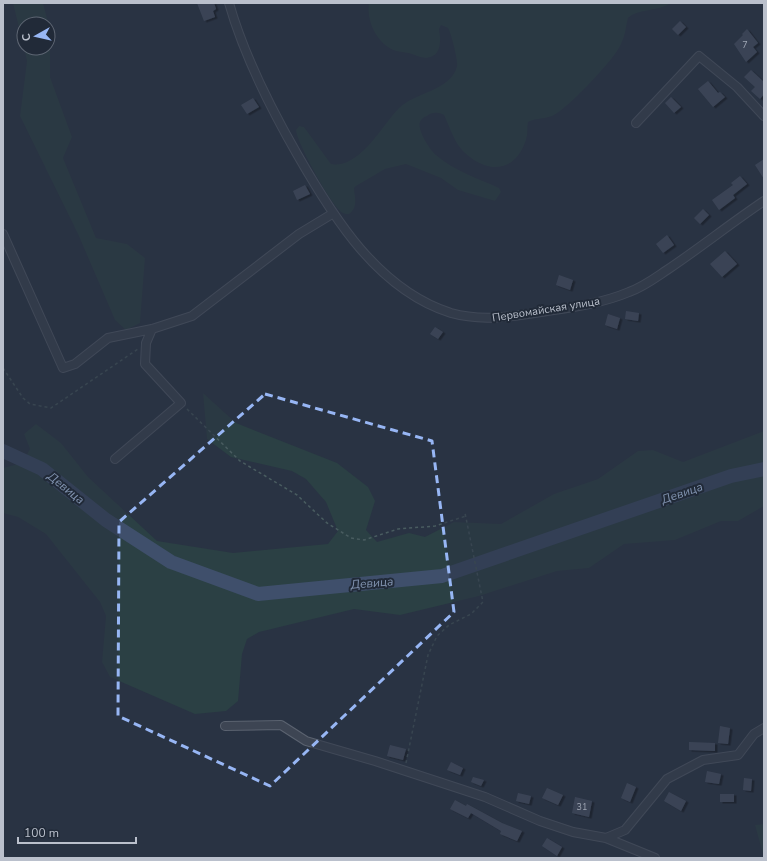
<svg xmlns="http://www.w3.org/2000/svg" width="767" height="861" font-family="'Nunito Sans',sans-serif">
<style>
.green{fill:#2b4044}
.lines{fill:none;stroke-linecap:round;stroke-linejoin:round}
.river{stroke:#3f4f6b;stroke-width:14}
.building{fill:#4f596c;filter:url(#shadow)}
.minor-casing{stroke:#5b6370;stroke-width:10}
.path{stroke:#495c60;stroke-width:1.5;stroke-dasharray:3 3;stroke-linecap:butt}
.minor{stroke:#3d4553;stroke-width:8}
.marked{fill:none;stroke:#97b6f4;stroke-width:3;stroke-dasharray:8 5;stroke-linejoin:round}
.labels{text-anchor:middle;stroke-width:4;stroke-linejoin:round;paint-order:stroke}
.number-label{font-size:9px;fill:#9fa6b4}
.street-label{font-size:11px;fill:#bac0cc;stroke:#212a38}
.water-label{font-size:12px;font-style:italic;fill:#8395b2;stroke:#212a38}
</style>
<defs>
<filter id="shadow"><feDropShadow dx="2.5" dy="1.5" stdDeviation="0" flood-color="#0009"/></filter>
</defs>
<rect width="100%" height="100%" fill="#293343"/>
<path class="green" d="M13,3H43L50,30V77L72,137L63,158L96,238L127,244L145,258L140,323L126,330L115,320L78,234L20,116L27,61L24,48H48V24H24V48Z
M369,3H671C658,12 639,8 628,18C625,30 626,35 619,48C612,61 566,111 552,116C544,119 536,118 528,122C527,128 528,134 526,140C516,171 490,175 466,154C455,145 450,128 444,115C438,112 432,112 427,116C424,117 421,119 420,122C417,130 430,150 436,155C454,171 478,178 499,188L501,192L495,201L458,190L441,178L406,164L385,169L356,186L354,188C355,198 358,208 349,214C348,214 344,214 343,213C333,209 296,141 296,130L299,126L304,127L331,164C360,169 382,125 399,108C415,92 451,91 457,66C458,60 451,33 448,28L441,25L439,29C441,40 442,57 426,58C420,58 414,54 408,53C404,52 400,52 396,51C377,45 366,21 369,3Z
M203,393L236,423L337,463L368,487L375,501L366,530L377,542L409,533L425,537L454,522L501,524L554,494L598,479L638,451L653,450L683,462L764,431V506L738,521H721L675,540L624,544L589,568L557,571L479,596L400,615L354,609L259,632L247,639L242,654L238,701L226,711L195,714L110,677L102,662L106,616L100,602L46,534L18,517L3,513V468L22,463L30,449L24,434L36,424L61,443L88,477L157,541L233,553L328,544L338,531L326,502L306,479L292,471L231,457L207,439Z
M764,824V858L755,825Z"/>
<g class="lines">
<path class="river" d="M3,451L42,469L106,520L171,562L258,594L442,576L731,476L764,469"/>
</g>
<path class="building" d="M197,3H214L216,9L213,11L215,17L204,21Z
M680,21L686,27L678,35L672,29Z
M747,29L758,43L753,47L757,52L746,62L734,44L743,35L742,34Z
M751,70L764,82V94L760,99L751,91L755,87L744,77Z
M708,81L718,93L720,92L725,97L713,107L698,89Z
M671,97L681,107L674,113L665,103Z
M253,98L259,107L247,114L241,105Z
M764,159V179L755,165Z
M740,176L747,184L733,195L735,198L719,210L712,200L733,185L731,183Z
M305,185L310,194L297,200L293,191Z
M703,209L709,215L700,224L694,218Z
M667,235L674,245L663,253L656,244Z
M725,251L737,264L722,277L710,264Z
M559,275L573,280L570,290L556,285Z
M626,311L639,313L638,321L625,319Z
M608,314L620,318L617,329L605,325Z
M435,327L443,332L438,339L430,334Z
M720,726L730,728L728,744L718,743Z
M689,742L715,743V751L689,750Z
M390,745L406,749L403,760L387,756Z
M451,762L463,768L460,775L447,770Z
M707,771L721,774L719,784L705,782Z
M473,777L484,780L481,786L471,782Z
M744,778L752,779L751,791L743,790Z
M627,783L636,787L630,802L621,798Z
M547,788L563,795L558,805L542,798Z
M669,792L686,801L681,811L664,801Z
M518,793L531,796L529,804L516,801Z
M720,794H734V802H720Z
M575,797L592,801L589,817L572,813Z
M455,800L466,806L467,804L502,823L522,831L517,841L500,834L501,831L471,813L468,818L450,809Z
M547,838L562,847L557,856L542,846Z"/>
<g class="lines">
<defs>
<path id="minor" d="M229,3C244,56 270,107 297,154C333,217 378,290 451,313C483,322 515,316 547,311C574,307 603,303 629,292C643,287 655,278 667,270C700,248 731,223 764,201
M636,123L699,56L737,87L764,116
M3,234L63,368L75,364L108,338L152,329L192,316L299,234L332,214
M115,459L181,403L145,364L146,343L152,329
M225,726L281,725L306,741L375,761L485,797L540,821L573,832L606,838L655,858
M606,838L625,830L667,779L703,760L738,755L754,734L764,728"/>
</defs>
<use href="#minor" class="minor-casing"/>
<path class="path" d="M3,368L23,398L30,404L51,408L138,349
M187,409L240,461L297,495L327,523L351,538L364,540L398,529L435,526L466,516
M406,763L428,655L437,636L449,625L471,614L483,602L465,513"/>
<use href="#minor" class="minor"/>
</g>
<path d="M0 0H767V861H0ZM265,394L432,441L454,612L270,786L118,716L119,522Z" fill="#293343" fill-opacity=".55" fill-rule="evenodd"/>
<path class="marked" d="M265,394L432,441L454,612L270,786L118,716L119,522Z"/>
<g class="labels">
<g class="number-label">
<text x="745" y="48">7</text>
<text x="582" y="810">31</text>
</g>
<g class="street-label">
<text transform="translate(546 309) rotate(-9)" y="4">Первомайская улица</text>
</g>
<g class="water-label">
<text transform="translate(66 488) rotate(39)" y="4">Девица</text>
<text transform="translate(682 493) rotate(-19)" y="4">Девица</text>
<text transform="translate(372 583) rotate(-5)" y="4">Девица</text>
</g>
</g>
<rect width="767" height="861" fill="none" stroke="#bac0cc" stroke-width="8"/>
<g transform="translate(36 36) rotate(262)"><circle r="19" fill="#212a38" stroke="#5e6673"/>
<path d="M0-3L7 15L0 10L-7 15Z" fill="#97b6f4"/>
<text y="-6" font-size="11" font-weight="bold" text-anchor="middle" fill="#bac0cc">С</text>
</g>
<path d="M18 837v6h118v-6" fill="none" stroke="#bac0cc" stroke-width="2"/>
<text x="24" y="837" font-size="12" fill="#bac0cc" stroke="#212a38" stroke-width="3" paint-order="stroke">100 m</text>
</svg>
